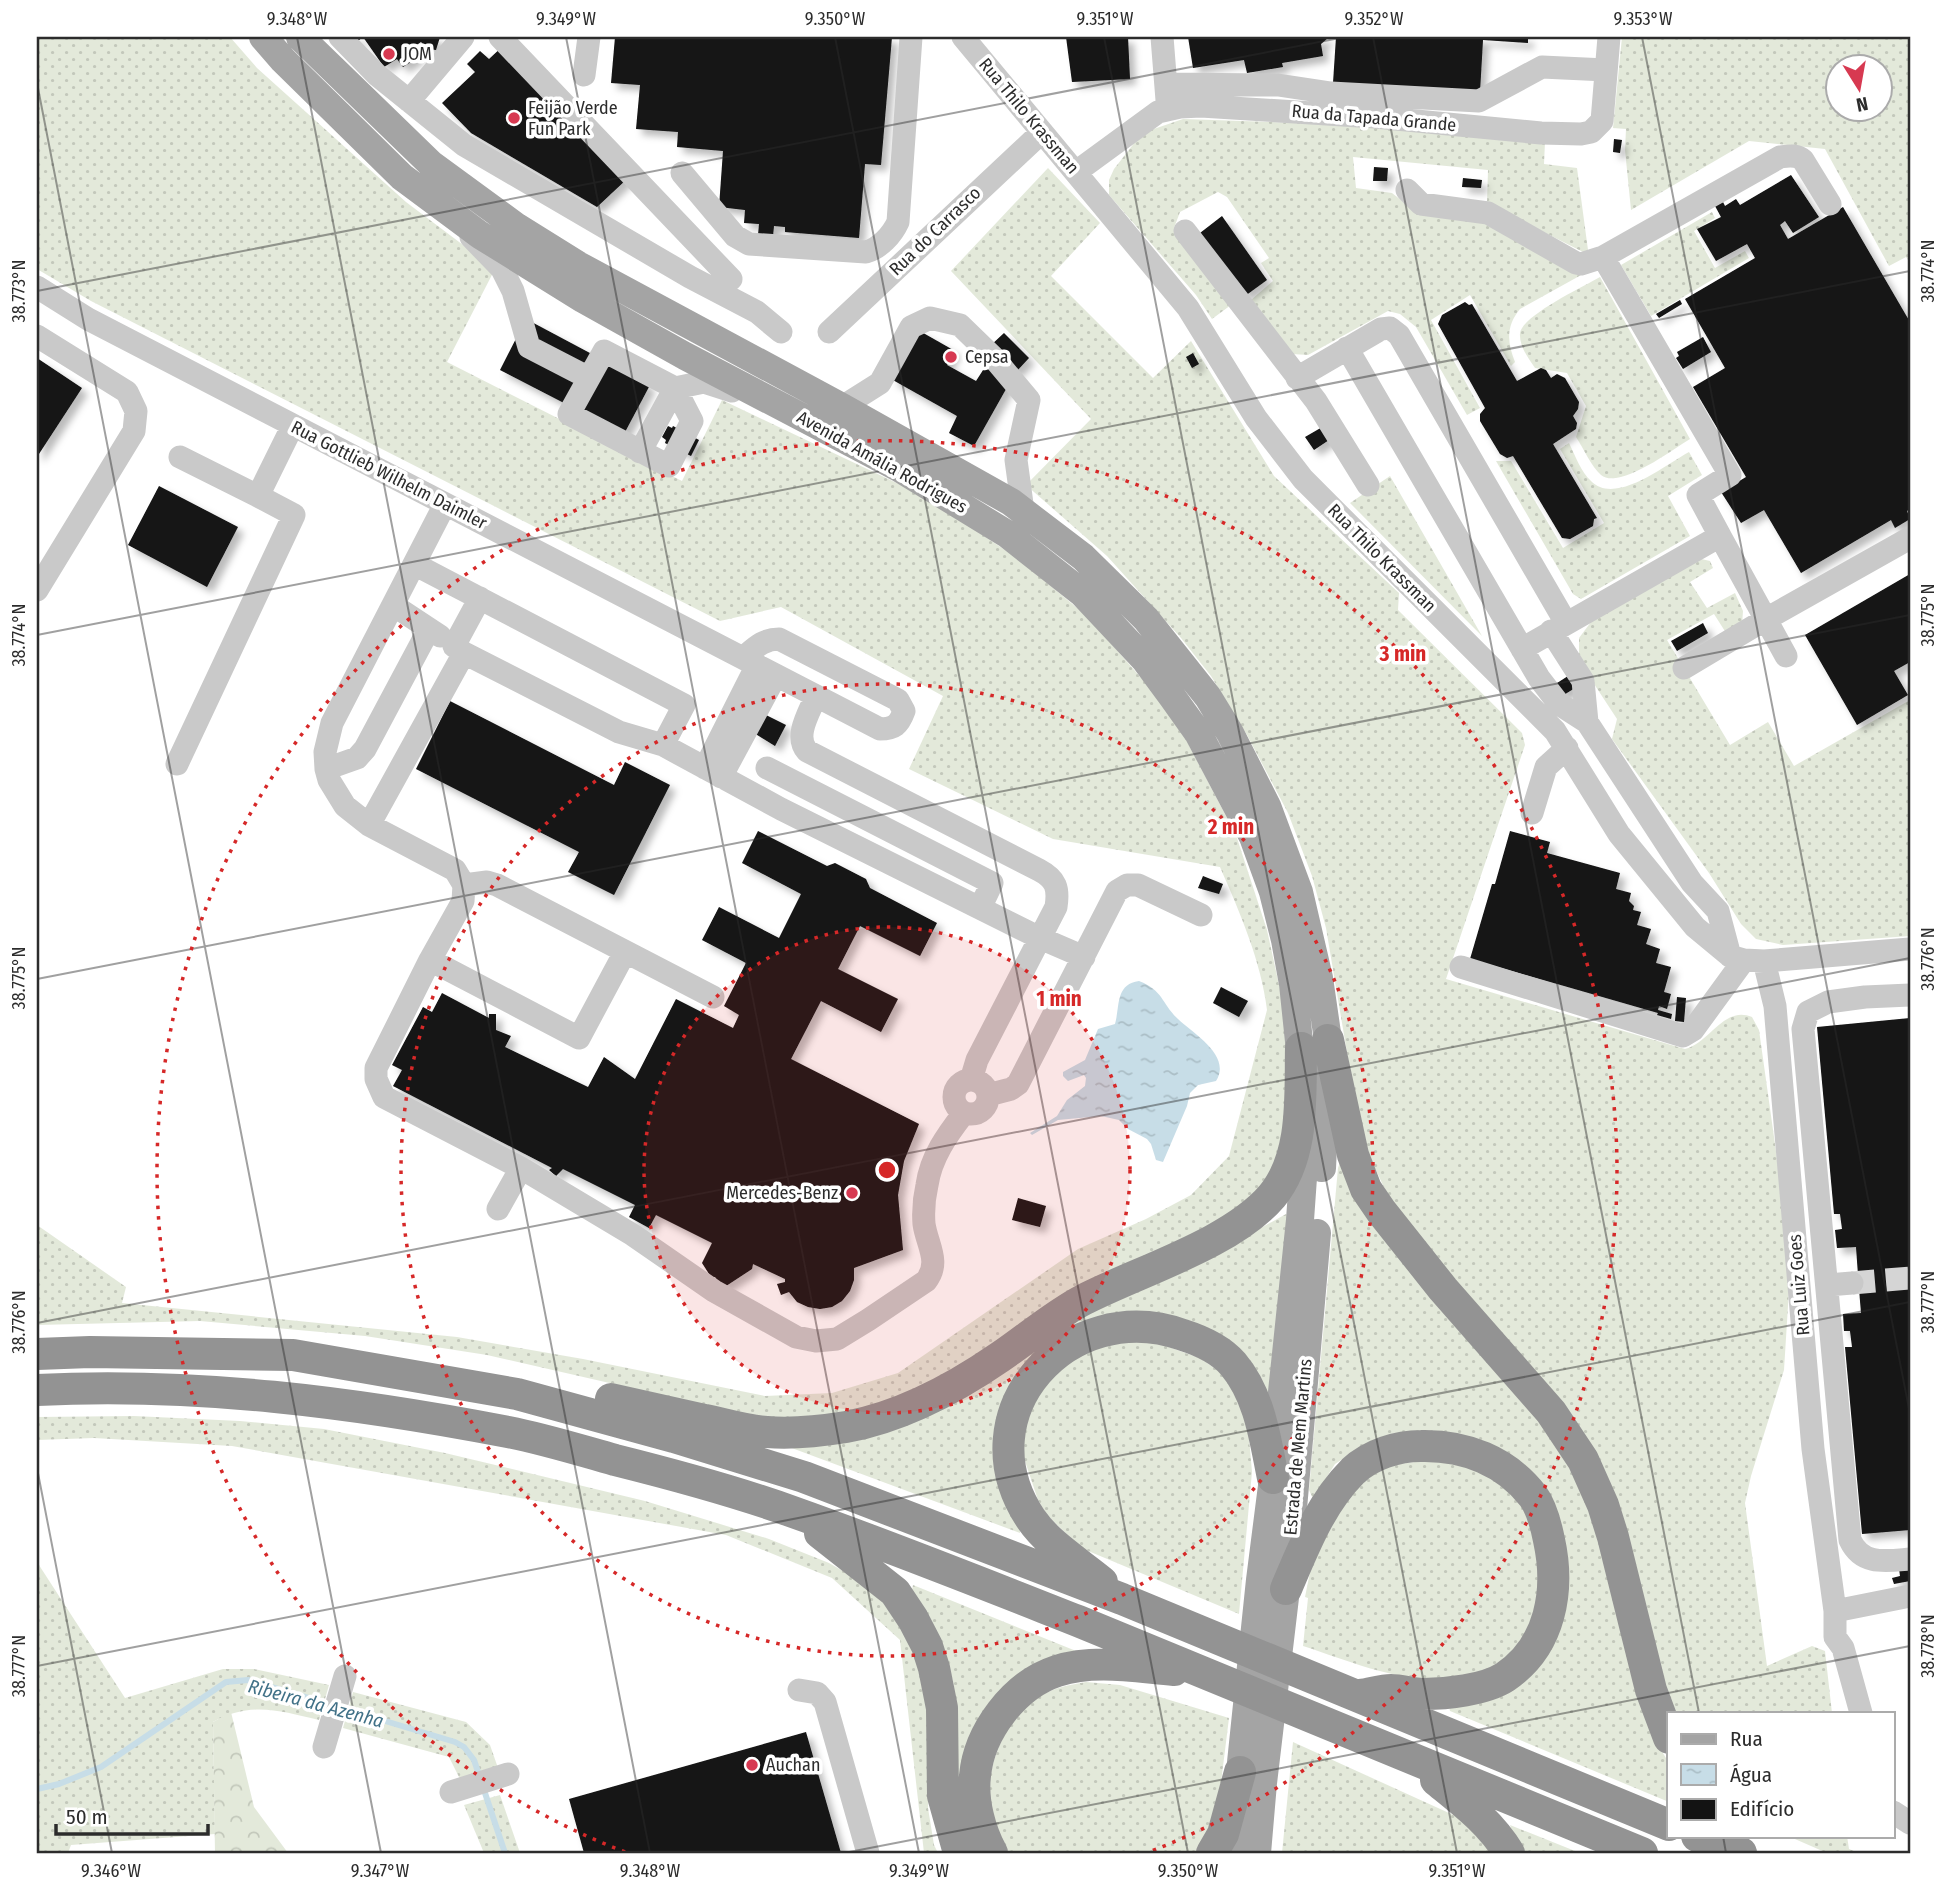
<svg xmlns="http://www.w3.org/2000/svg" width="1947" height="1890" font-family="'Fira Sans Condensed',sans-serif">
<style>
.grass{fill:url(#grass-dots);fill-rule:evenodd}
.forest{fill:url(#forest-crowns)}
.water{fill:url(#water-ripples)}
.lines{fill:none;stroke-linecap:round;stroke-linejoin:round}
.stream{stroke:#c7dde7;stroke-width:6}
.building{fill:#131313;filter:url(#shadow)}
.minor-tunnel{stroke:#d5d5d5;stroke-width:23;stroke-dasharray:23 11;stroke-linecap:butt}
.minor{stroke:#c9c9c9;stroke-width:23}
.major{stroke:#a4a4a4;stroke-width:28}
.highway{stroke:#939393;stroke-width:32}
.ticks{fill:none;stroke:#2c2c2c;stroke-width:2;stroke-opacity:0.45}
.ring{fill:none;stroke:#d62828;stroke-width:3.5;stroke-dasharray:3.5 7}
.poi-dot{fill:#d73951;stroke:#fff;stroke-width:2.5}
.labels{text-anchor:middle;stroke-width:7;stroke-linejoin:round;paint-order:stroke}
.poi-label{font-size:18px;fill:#2c2c2c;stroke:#fff;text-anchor:start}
.street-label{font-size:18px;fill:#2c2c2c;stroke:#fff}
.water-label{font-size:19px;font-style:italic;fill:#417187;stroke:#fff}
.centre{fill:#d62828;stroke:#fff;stroke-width:3.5}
.ring-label{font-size:21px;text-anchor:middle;font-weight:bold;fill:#d62828;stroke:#fff;stroke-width:7;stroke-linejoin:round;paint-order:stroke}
.neatline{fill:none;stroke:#2c2c2c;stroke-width:2.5}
.ticks-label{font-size:18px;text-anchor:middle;fill:#2c2c2c}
</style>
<defs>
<pattern id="grass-dots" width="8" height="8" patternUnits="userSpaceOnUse" patternTransform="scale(1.75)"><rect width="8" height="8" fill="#e3e9da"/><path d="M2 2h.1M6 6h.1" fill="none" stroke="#c3c8bb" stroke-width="1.8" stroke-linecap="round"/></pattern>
<pattern id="forest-crowns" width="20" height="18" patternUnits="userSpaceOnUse" patternTransform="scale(1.75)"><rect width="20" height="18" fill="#e3e9da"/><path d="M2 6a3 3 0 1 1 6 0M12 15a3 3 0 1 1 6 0" fill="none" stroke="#c3c8bb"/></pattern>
<pattern id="water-ripples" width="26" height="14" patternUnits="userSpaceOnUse" patternTransform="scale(1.75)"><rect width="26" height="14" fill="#c7dde7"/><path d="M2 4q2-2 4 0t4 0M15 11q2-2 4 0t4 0" fill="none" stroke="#abbec6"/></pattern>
<filter id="shadow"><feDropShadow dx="6" dy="6" stdDeviation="3.5" flood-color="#0004"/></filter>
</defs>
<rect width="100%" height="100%" fill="#fff"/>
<path class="grass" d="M37,37H230L257,68L406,202L495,269L447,362L682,481L722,400L924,496L1017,558L1088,617L1149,687L1180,728L1236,835L1267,930L1283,1003L1292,1081L1284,1151L1255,1201L979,1359L874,1410L797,1418L758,1417L487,1355L365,1336L200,1321L37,1325V1225L126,1287L122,1303L457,1337L583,1359L765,1396L832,1393L898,1373L1078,1249L1146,1219L1191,1195L1229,1156L1267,1010C1261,961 1240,913 1220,867L1053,839L909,769L943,696L781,607L720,621L91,301L37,269Z
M1622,37H1910V263L1906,257L1889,266L1825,149L1749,141L1631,210L1625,150L1626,129L1613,128ZM1839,66H1881V108H1839Z
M1183,119L1328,124L1545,142L1544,164L1577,168L1588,250L1585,253L1487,203L1488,170L1353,157L1356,188L1392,193L1415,211L1483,217L1583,274L1520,309C1506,326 1507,342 1515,362L1511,366L1470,295L1431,320L1480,408L1467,415L1416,327L1400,314L1388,311L1308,355L1292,354L1251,300L1273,281L1261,263L1269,258L1227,197L1218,192L1180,212L1174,228L1231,305L1212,319L1196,295L1109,195V180L1114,169L1142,133Z
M1048,168L1100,223L1051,276L1153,378L1191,341L1274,476L1399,593L1398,610L1522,733L1525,745L1446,979L1685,1049C1710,1043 1724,1005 1752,1017L1759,1030L1791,1258L1784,1370L1751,1476L1745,1503L1767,1666L1812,1646L1825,1651L1832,1713H1674L1668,1699L1623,1521L1393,1206L1370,1158L1356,1106L1326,928L1312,876L1288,813L1247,735L1211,676L1181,638L1107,556L1026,485L1091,419L951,271Z
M1712,212L1715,218L1694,231L1715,268L1745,251L1749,258L1651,316L1621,265Z
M1600,277L1690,439C1672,450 1619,490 1601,475C1591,466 1584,449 1576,437L1586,406L1567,373L1535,368C1528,358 1519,346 1520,333C1523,315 1583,287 1600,277Z
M1569,443C1575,455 1581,472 1591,481C1615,506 1665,465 1689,452L1702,475L1668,496L1690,536L1581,599L1573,594L1496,461H1511L1563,548L1604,523L1560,449Z
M1390,476L1482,636L1350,503Z
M1697,558L1710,561L1713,568L1690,582L1707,608L1735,593L1743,611L1742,625L1728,636L1714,614L1667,640L1730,745L1768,722L1794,766L1910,700V936L1783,945L1756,939L1741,924L1709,873L1612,739L1617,719L1579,661V638L1591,622Z
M1342,1156L1560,1443L1594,1512L1655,1740L1669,1763V1802L1450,1711L1449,1707L1524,1677L1552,1501L1416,1432L1391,1434L1353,1452L1335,1464L1313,1499L1309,1490L1338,1168Z
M1286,1214L1290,1217L1272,1401L1260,1382L1103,1318L1000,1412L993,1447L998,1480L1020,1525V1533L789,1447L905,1424L981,1388L1073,1321L1189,1268Z
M1129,1339L1163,1345L1200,1358L1220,1372L1234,1387L1247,1414L1252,1472L1239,1614L1081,1548L1047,1515L1038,1500L1022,1452L1023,1422L1038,1388L1075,1357L1108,1343Z
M134,1416L240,1421L324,1429L445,1453L645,1501L769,1539L829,1563L857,1579L881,1599L914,1647L932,1731L928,1808L934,1845L938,1853H924L900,1640L832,1578L726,1535L232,1446L94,1438L37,1440V1417Z
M1441,1459C1462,1466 1489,1471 1505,1486C1517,1496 1532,1515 1536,1530C1546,1566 1543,1623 1516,1652C1504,1666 1483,1674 1464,1677C1405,1686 1358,1664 1303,1646L1308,1598L1305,1597L1313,1557L1345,1499L1380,1466Z
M37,1562L125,1698L223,1669H254L329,1685L319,1720C280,1711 251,1701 213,1722L215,1834L71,1845L68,1853H37Z
M913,1585L1086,1655L998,1695L980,1853H973L957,1800L956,1712L953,1681L944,1653L911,1595Z
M1086,1682L1120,1685L1229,1718L1218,1807L1197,1853H1009C1005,1848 1000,1842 997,1835C977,1790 996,1727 1036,1699C1051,1688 1068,1685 1086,1682Z
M353,1692L466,1722L490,1745L498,1768L460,1779L449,1757L343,1728Z
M1293,1742L1460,1818L1492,1853H1282Z
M500,1795L520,1853H484L464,1805Z
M1510,1825L1580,1853H1520Z
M1788,1836H1847L1849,1849L1859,1853H1827Z"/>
<path class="forest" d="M231,1712L254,1807L288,1853H215L213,1722Z"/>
<path class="water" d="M1139,981C1164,991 1161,1003 1178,1019C1194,1034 1232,1056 1216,1081L1198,1085L1190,1093L1187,1106L1163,1162L1156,1160L1151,1144L1147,1139L1128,1129L1119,1120L1101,1116L1058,1120L1032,1135L1030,1133L1057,1116L1067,1100L1085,1086L1086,1078L1084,1075L1068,1081L1063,1076V1072L1085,1060L1098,1029L1115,1024C1120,1007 1115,984 1139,981Z"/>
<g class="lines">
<path class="stream" d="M342,1708L455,1742L464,1747L474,1760L505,1853
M37,1789L59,1784L101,1767L226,1682L248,1680L332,1705"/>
</g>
<path class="building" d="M349,37H440L436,50L428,49L421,42L412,48L419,57L403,67L397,59L384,67L363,37L354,44Z
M615,37H892L881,165L865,164L859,238L785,232V227L774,226L773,236L758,235L759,224L744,223L745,210L719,207L723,151L677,147L678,132L636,129L640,85L611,83Z
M1066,37H1128L1130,79L1072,82Z
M1188,37H1327L1328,38L1321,44L1323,56L1282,63L1283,67L1247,73L1244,60L1193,68Z
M1336,37H1528V43L1483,40L1480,92L1333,83Z
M503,46L628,178L597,207L471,133L442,103L475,72L467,64L480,51L489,59Z
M1614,139L1622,140L1620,153L1613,152Z
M1374,167L1388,168L1387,181H1373Z
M1791,175L1819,217L1793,233L1785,221L1780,225L1788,239L1843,207L1910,322V509L1907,511L1910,519L1895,528L1891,520L1801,573L1764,510L1741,523L1721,492L1746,477L1693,387L1725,368L1685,299L1755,258L1747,244L1716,261L1697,229L1721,217L1715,206L1723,202L1725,206L1736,199L1740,205Z
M1463,178L1482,180L1481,188L1462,187Z
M1222,216L1267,280L1245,296L1200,233Z
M1680,300L1682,304L1659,318L1656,314Z
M1465,302L1469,305L1472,304L1517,381L1541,368L1546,370L1551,378L1557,374L1565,378L1579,402L1578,409L1573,416L1577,423L1576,429L1553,444L1597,518L1594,519L1593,526L1570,539L1562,538L1513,456L1507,458L1500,454L1480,421V414L1485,408L1438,324L1442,315Z
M526,319L650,385L624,434L500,370Z
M918,330L955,351L947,365L976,381L985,367L1010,382L974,446L949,433L957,416L891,379Z
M1004,333L1029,358L1015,373L989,347Z
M1703,337L1711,352L1683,369L1676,358L1679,356L1677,352Z
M1193,353L1199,364L1192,368L1186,357Z
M37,358L82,388L37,457Z
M668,426L672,428L673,426L699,440L691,456L665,443L666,440L662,437Z
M1324,426L1332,438L1314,450L1305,437Z
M159,486L238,527L207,587L128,545Z
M1910,574V662L1894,671L1908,695L1857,725L1805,635Z
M1703,623L1708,633L1677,651L1671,641Z
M1568,676L1575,688L1562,696L1554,685Z
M450,701L614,785L625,762L670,785L614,895L568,872L579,852L416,769Z
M764,714L786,725L775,746L754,733Z
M758,831L827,866L835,863L866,879L870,888L937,923L920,956L860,926L838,969L898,999L881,1032L821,1001L791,1059L919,1124L904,1161L898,1195L903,1250L854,1268V1280L850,1291L842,1301L832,1307L820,1309L808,1307L797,1302L789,1292L781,1295L777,1284L785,1282V1279L753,1264L752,1269L723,1288L715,1277H711L702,1263L712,1243L656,1215L649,1228L629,1217L635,1205L563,1169L556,1176L549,1170L552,1168L393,1086L402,1070L392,1065L423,1007L432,1012L442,993L489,1018V1014H496V1030L511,1036L505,1047L588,1087L604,1057L635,1079L676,999L733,1028L739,1015L724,1006L746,963L702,940L719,907L779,938L801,894L742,863Z
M1510,831L1550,842L1547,853L1620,873L1616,889L1631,893L1629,901L1634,906L1633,910L1641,912L1637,925L1651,929L1646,944L1660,949L1656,963L1671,967L1664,992L1671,994L1667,1009L1659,1006L1658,1010L1672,1014L1671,1019L1657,1015L1658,1013L1470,959L1492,884H1495Z
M1203,876L1223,884L1219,894L1198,888Z
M1221,987L1248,1001L1239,1017L1213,1003Z
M1677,997L1686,998L1684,1022L1675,1021Z
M1910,1018V1530L1862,1534L1845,1347H1852L1850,1331H1844L1843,1314L1861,1313L1859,1289L1856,1247L1837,1248L1835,1230L1842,1229L1840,1214H1834L1817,1027Z
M1018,1198L1046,1206L1040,1227L1012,1220Z
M1910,1567V1581L1894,1584L1892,1578L1900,1576L1899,1569Z
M806,1732L841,1853H584L569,1799Z"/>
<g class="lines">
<path class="minor-tunnel" d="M1852,1283L1910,1278"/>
<path class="minor" d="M340,37L377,75L464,145L690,277L757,312L781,332
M500,37L731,279L717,291
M963,37L1188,308L1256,418L1303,479L1555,731L1619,834L1695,927L1730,956L1744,960L1764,961L1910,949
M1162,37L1167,100
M584,75L589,37
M1167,84L1278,85L1331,93L1479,101L1542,67L1606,70
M409,101L463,37
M1076,172L1158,112L1180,107L1201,106L1375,117L1541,133L1581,134L1591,132L1602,121L1609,37
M682,173L735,236L749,244L866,252C880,248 892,235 898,222L911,37
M1407,190L1421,204L1488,213L1576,263L1581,264L1603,257
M1185,231L1316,401L1368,485
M471,237L502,269L513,291L529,347L589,378L569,414L669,466L692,421L675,388L604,351L589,378
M37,287L88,319L880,729C894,729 899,725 904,711L898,700L779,639C763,639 755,648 743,658
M829,332L1042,132
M37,336L127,392L136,411L134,431L37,590
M1347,348L1539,678L1559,704L1587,722L1692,883L1718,911L1730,956
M1297,378L1381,329L1390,328L1399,335L1566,623
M842,407L880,383L911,327L930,318L960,325L993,357L1029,400L1016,460L1023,511
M640,452L675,388L704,382L732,391
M180,457L258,496L293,425
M445,504L332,723L325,752L326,769L329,780L345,806L369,825L455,870L464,885L463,901L430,960L376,1068V1079L384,1097L521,1168L633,1235L714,1291L796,1337L816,1341L837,1339L868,1320L926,1281C941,1262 927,1245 924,1224C923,1211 924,1198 927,1185C931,1157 947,1135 964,1113
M1720,536L1698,495L1730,475L1603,257L1780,157C1788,156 1796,154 1803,160L1830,204
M414,564L684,705L663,745L781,809L1040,938L1084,957
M480,598L454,646L464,653L619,732L663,745
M393,605L440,636
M1551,631L1583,681L1587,722
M1522,649L1720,536L1786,656
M1684,668L1766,619L1910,538
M816,696C809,713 794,736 807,751L1039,870C1056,879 1059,888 1056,907L977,1060L971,1080
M177,764L294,515L258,496
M705,768L757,665
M767,768L992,883L980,908
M326,769L357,758L365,749L429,629
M721,777L776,675
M1532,813L1546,767L1567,748
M369,825L464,653
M464,885L487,882L497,885L713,997
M430,960L579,1038L625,952
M1764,961L1775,1006L1813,1449L1835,1611V1637L1843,1648L1861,1713
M1461,967L1683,1036L1693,1030L1744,960
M1910,995L1865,997L1828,1002L1808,1012L1803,1029L1850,1540C1862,1566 1886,1561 1910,1559
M954 1097a17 17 0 1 1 34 0a17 17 0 1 1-34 0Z
M988,1095L1011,1089L1018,1084L1117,891L1127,885H1138L1201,915
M498,1209L521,1168
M1828,1285L1852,1283
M1835,1611L1910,1596
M799,1690L817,1693L825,1702L868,1853
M324,1747L345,1676
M451,1792L508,1774
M1893,1812L1910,1823"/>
<path class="major" d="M263,37L283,60L402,177L480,235L583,299L685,356L899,468L1007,534L1082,593L1145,660L1173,698L1198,733L1253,837L1273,892L1285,940L1293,984L1302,1070
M300,37L431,164L517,227L578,265L842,407L1011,502L1083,557L1146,619L1208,697L1230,733L1267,806L1299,892L1319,978L1328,1040L1322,1168
M1237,1853L1240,1772L1260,1580L1273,1478L1300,1220L1306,1135
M1257,1853L1263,1783L1286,1589L1317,1233"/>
<path class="highway" d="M1328,1040L1353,1155L1366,1189L1381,1211L1443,1289L1551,1412L1583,1460L1603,1505L1613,1537L1651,1690L1669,1738
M37,1354L90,1352L293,1355L517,1394L674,1437L804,1477L1122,1599L1669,1825
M37,1390C195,1382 352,1402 508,1432C544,1439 579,1450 615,1460C675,1475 735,1491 793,1512C889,1546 984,1584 1078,1621C1267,1697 1454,1777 1642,1853
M611,1399C643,1406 674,1413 705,1420C725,1424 746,1431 767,1432C792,1434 821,1431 846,1427C901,1417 955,1388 1000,1357C1028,1338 1053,1316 1083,1300C1139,1271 1231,1244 1272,1196C1305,1156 1300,1096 1301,1048
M820,1533L895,1592L913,1619L927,1646L934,1668L942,1708L943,1796L959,1853
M1102,1582C1079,1563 1048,1544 1031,1519C960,1413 1069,1294 1183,1335C1202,1341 1220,1349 1233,1364C1260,1396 1265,1439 1273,1478
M1286,1589C1304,1547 1320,1504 1353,1471C1371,1454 1398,1446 1421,1446C1465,1445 1506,1461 1533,1496C1542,1508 1546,1525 1549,1540C1560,1590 1551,1646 1505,1677C1485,1690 1446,1694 1423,1694C1412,1694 1402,1690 1391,1690C1381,1690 1370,1694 1360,1695
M1436,1780C1463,1802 1490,1822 1509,1853
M1697,1836L1741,1853
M992,1853C980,1831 972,1801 975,1776C979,1732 1014,1685 1057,1671C1094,1659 1136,1667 1174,1670
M1212,1853L1223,1834L1240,1772"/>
</g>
<path class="ticks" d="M297,37L650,1853M566,37L919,1853M835,37L1188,1853M1104,37L1457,1853M1373,37L1699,1713M1642,37L1910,1414M37,83L381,1853M37,291L1345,37M37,635L1910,271M37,979L1910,615M37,1323L1910,958M37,1468L112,1853M37,1666L1910,1302M1723,1836L1726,1853M844,1853L1910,1646"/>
<circle cx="887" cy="1170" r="243" fill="#d62828" fill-opacity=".12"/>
<g class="ring">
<circle cx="887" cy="1170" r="243"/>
<circle cx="887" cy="1170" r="486"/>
<path d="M625 1852A730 730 0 1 1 1149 1852"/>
</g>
<g class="poi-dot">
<circle cx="389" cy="54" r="7"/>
<circle cx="514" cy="118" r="7"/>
<circle cx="951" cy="357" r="7"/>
<circle cx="852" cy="1193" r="7"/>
<circle cx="752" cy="1765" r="7"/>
</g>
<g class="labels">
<g class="poi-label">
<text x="403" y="60">JOM</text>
<text x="528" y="114">Feijão Verde<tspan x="528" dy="21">Fun Park</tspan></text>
<text x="965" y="363">Cepsa</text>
<text x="838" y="1199" text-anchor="end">Mercedes-Benz</text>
<text x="766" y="1771">Auchan</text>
</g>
<g class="street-label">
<text transform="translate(1029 116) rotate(50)" y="6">Rua Thilo Krassman</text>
<text transform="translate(1374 118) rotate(5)" y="6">Rua da Tapada Grande</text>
<text transform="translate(935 231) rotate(-44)" y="6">Rua do Carrasco</text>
<text transform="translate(882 462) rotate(29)" y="6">Avenida Amália Rodrigues</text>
<text transform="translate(389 475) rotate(27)" y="6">Rua Gottlieb Wilhelm Daimler</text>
<text transform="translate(1382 558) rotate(45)" y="6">Rua Thilo Krassman</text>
<text transform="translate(1799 1285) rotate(-95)" y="6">Rua Luiz Goes</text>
<text transform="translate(1298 1447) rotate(-85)" y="6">Estrada de Mem Martins</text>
</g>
<g class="water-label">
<text transform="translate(316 1703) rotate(15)" y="7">Ribeira da Azenha</text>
</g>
</g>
<circle cx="887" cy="1170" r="10" class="centre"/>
<g class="ring-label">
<text x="1403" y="661">3 min</text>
<text x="1231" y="834">2 min</text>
<text x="1059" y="1006">1 min</text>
</g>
<rect width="1947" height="1890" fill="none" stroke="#ffffff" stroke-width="77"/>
<rect x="1667" y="1712" width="228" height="126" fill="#ffffff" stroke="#ababab" stroke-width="2"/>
<rect x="1681" y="1734" width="35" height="10" fill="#a4a4a4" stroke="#ababab" stroke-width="2"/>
<text x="1730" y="1746" font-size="21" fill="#2c2c2c">Rua</text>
<rect x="1681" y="1764" width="35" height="21" fill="url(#water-ripples)" stroke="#ababab" stroke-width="2"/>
<text x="1730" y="1782" font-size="21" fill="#2c2c2c">Água</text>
<rect x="1681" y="1799" width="35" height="21" fill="#131313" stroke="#ababab" stroke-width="2"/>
<text x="1730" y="1816" font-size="21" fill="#2c2c2c">Edifício</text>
<g transform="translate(1859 88) rotate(169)"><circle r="33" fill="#ffffff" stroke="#ababab" stroke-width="2"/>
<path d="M0-5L12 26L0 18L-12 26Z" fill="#d73951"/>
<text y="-10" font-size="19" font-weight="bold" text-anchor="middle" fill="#2c2c2c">N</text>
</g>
<path d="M56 1824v10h152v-10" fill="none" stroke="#2c2c2c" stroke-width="3.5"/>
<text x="66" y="1824" font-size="21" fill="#2c2c2c" stroke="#ffffff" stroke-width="5" paint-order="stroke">50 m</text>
<rect x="38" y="38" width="1871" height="1814" class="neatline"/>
<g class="ticks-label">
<text x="297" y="25">9.348°W</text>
<text x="566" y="25">9.349°W</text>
<text x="835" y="25">9.350°W</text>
<text x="1105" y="25">9.351°W</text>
<text x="1374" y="25">9.352°W</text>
<text x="1643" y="25">9.353°W</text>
<text transform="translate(1928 271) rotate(-90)" y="6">38.774°N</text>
<text transform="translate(19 291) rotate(-90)" y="6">38.773°N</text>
<text transform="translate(1928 615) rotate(-90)" y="6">38.775°N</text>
<text transform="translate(19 635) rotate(-90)" y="6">38.774°N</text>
<text transform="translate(1928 959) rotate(-90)" y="6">38.776°N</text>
<text transform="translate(19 978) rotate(-90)" y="6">38.775°N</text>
<text transform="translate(1928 1302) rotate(-90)" y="6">38.777°N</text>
<text transform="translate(19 1322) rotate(-90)" y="6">38.776°N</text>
<text transform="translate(1928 1646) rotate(-90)" y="6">38.778°N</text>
<text transform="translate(19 1666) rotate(-90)" y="6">38.777°N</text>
<text x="111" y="1877">9.346°W</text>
<text x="380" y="1877">9.347°W</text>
<text x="650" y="1877">9.348°W</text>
<text x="919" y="1877">9.349°W</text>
<text x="1188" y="1877">9.350°W</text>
<text x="1457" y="1877">9.351°W</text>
</g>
</svg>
